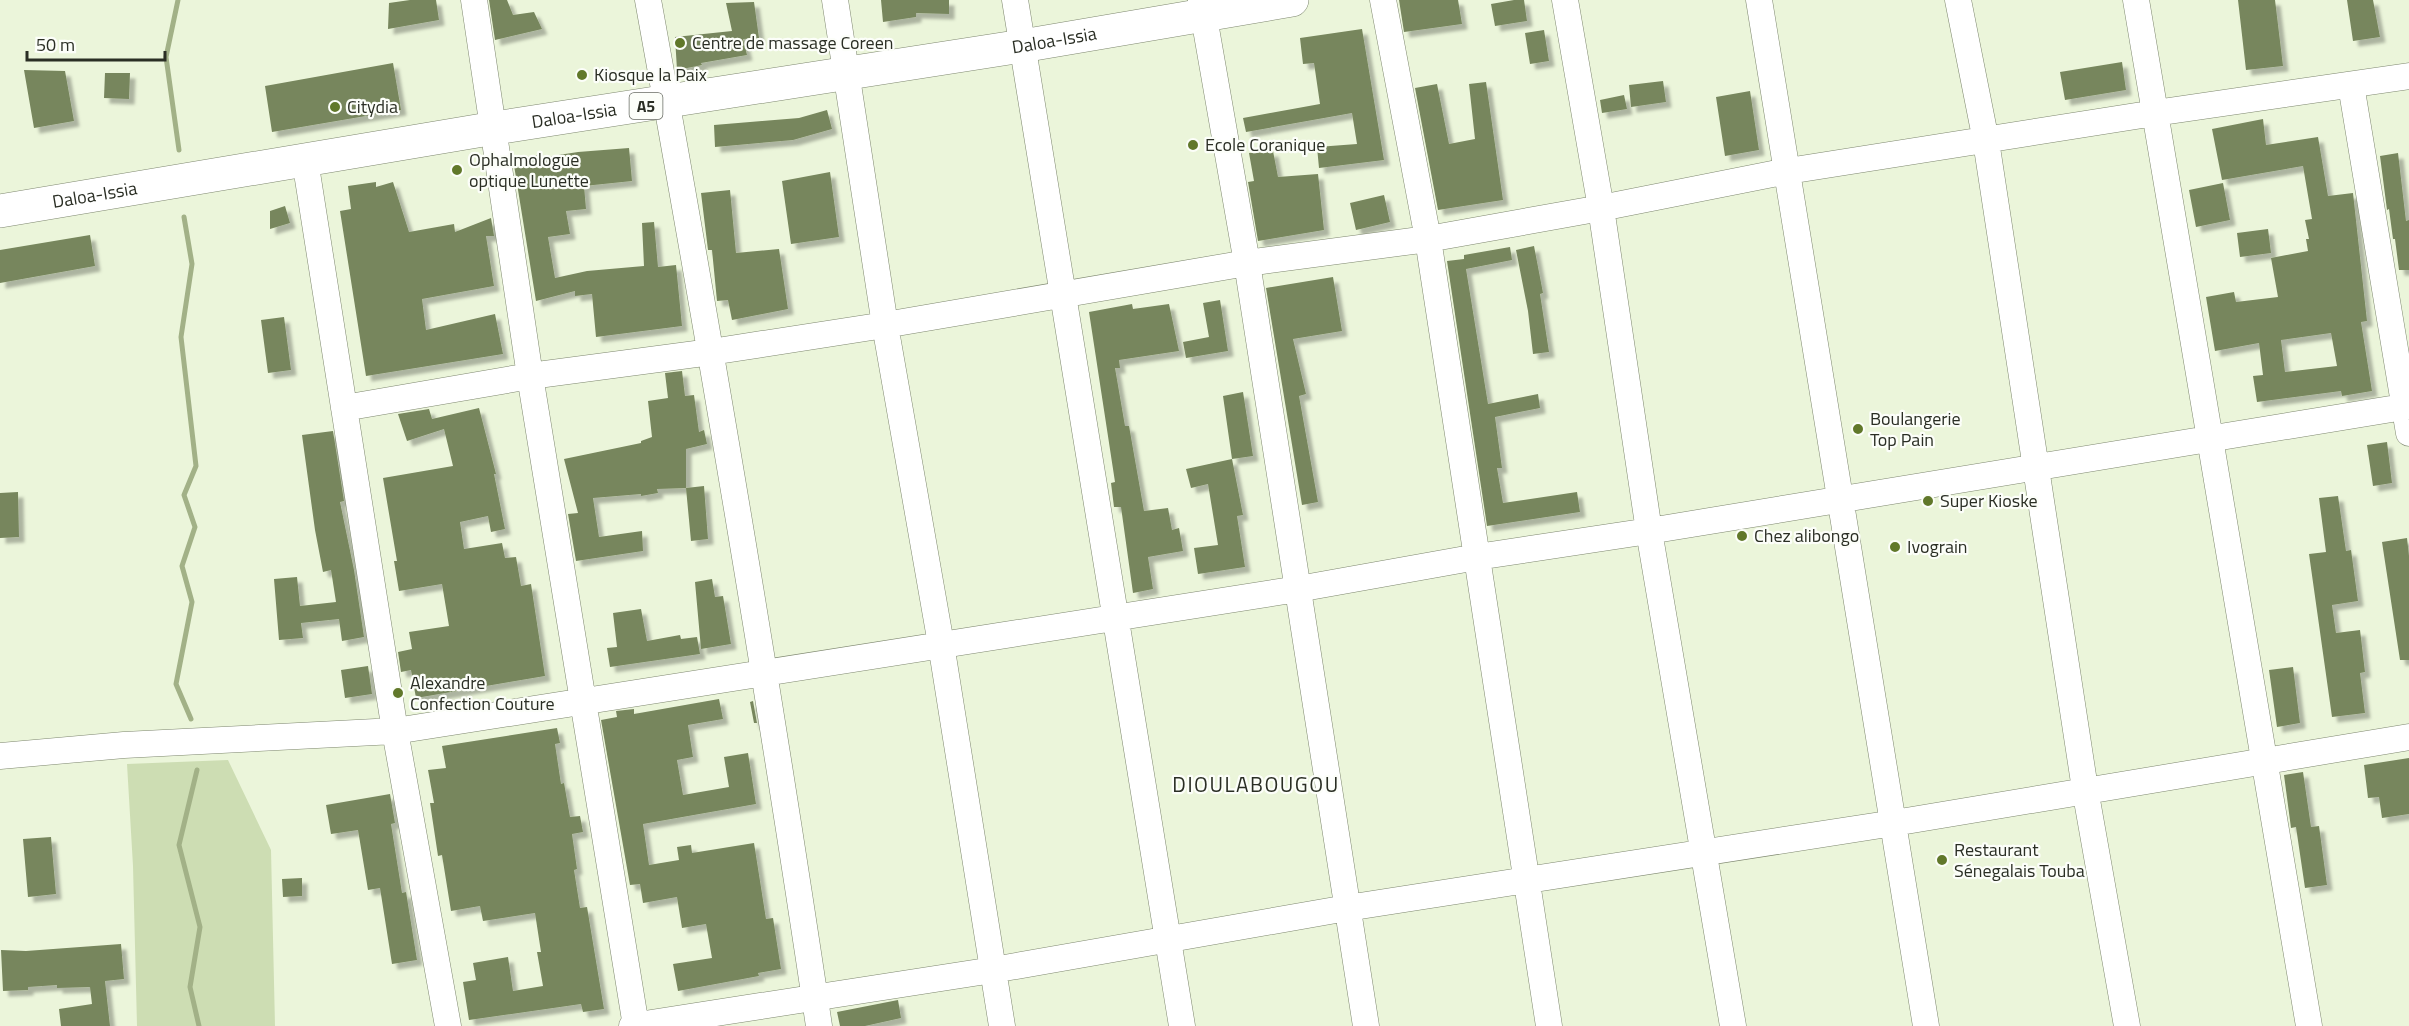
<svg xmlns="http://www.w3.org/2000/svg" width="2409" height="1026" font-family="'Titillium Web',sans-serif">
<style>
.green{fill:#cdddb3}
.lines{fill:none;stroke-linecap:round;stroke-linejoin:round}
.stream{stroke:#a2b187;stroke-width:5}
.building{fill:#77865d;fill-rule:evenodd;filter:url(#shadow)}
.minor-casing{stroke:#7e876f;stroke-width:27}
.major-casing{stroke:#7e876f;stroke-width:34}
.minor{stroke:#fff;stroke-width:26}
.major{stroke:#fff;stroke-width:33}
.poi-dot{fill:#61782a;stroke:#fcfef9;stroke-width:2}
.labels{text-anchor:middle;stroke-width:4.5;stroke-linejoin:round;paint-order:stroke}
.shield{fill:#fcfef9;stroke:#696c64;stroke-width:1.5}
.shield-label{font-size:16px;font-weight:bold;fill:#2a2e24}
.street-label{font-size:18px;fill:#2a2e24;stroke:#fcfef9}
.poi-label{font-size:18px;fill:#2a2e24;stroke:#fcfef9;text-anchor:start}
.quarter-label{font-size:21px;letter-spacing:1.5px;fill:#2a2e24;stroke:#fcfef9}
</style>
<defs>
<filter id="shadow"><feDropShadow dx="5.5" dy="5.5" stdDeviation="1.5" flood-color="#0004"/></filter>
</defs>
<rect width="100%" height="100%" fill="#ebf5da"/>
<path class="green" d="M228,760L271,850L275,1026H137L133,866L127,764Z"/>
<g class="lines">
<path class="stream" d="M178,0L166,57L179,150
M184,217L192,264L181,337L196,466L184,495L195,527L182,566L192,602L176,684L191,719
M197,770L179,845L200,927L190,987L199,1026"/>
</g>
<path class="building" d="M410,0H436L439,20L388,29L389,3Z
M489,0H507L513,15L534,12L542,29L495,40Z
M881,0H949V14L916,13V17L883,22Z
M1399,0H1458L1462,24L1404,32Z
M1514,0H1524L1527,21L1495,26L1491,4Z
M2238,0H2275L2283,66L2246,70Z
M2347,0H2373L2380,37L2353,41Z
M754,2L759,38L743,39L747,55L701,63L702,65L677,70L675,37L732,31L726,3Z
M1362,29L1384,160L1319,168L1317,147L1357,144L1352,113L1246,132L1243,118L1320,104L1314,63L1303,64L1300,38Z
M1544,30L1549,61L1530,64L1525,33Z
M2122,62L2126,90L2065,100L2060,72Z
M393,63L401,110L272,132L265,86Z
M24,70L65,71L74,121L34,128Z
M105,73H130L129,99L104,98Z
M1663,81L1666,102L1631,107L1629,85Z
M1486,82L1503,200L1438,210L1415,88L1437,84L1449,144L1475,139L1469,84Z
M1750,91L1759,150L1725,156L1716,97Z
M1624,95L1627,109L1602,113L1600,100Z
M827,110L832,129L793,140L715,147L714,125L799,118Z
M2263,119L2266,145L2318,137L2328,196L2353,193L2367,321L2361,322L2372,391L2342,396L2341,391L2257,402L2253,376L2263,375L2259,343L2215,351L2206,297L2234,292L2236,302L2278,297L2271,258L2308,251L2306,239H2309L2305,220L2312,219L2303,166L2222,180L2212,129ZM2331,333L2337,366L2285,372L2281,340Z
M629,148L632,181L584,186L586,209L566,211L570,234L548,237L555,278L587,271L644,266L642,223L654,222L658,267L676,265L682,326L596,337L592,294L575,296V291L536,301L513,159L539,155V158L578,152Z
M1273,151L1278,177L1318,174L1324,230L1258,241L1248,182L1254,181L1249,153Z
M2398,153L2406,221L2409,220V270H2399L2395,239H2393L2389,209L2387,210L2380,156Z
M830,172L839,237L791,244L782,181Z
M376,182V187L393,182L409,232L454,224L455,232L491,218L494,236H486L494,286L422,299L426,330L495,314L503,354L366,376L340,211L351,209L348,186Z
M2223,183L2230,220L2196,227L2189,190Z
M730,190L736,253L779,249L788,309L732,320L728,300L717,301L712,250H708L701,193Z
M1384,195L1390,222L1356,230L1350,203Z
M285,206L290,223L270,229V211Z
M2268,229L2271,253L2240,257L2237,233Z
M90,235L95,266L0,283V250Z
M1534,246L1543,293L1540,294L1549,352L1533,354L1528,311L1516,250Z
M1510,247L1512,260L1466,269L1488,404L1538,394L1540,408L1495,417L1502,468H1497L1503,503L1577,492L1580,512L1487,526L1447,261L1464,259V255Z
M1333,277L1342,331L1293,339L1306,394L1299,396L1318,502L1302,505L1266,288Z
M1220,300L1228,351L1186,358L1183,342L1209,337L1203,303Z
M1132,304L1133,309L1169,304L1179,351L1119,360L1120,368H1115L1125,426H1129L1144,511L1168,508L1172,530L1179,528L1183,551L1148,557L1153,589L1133,593L1121,507H1114L1111,483L1115,482L1089,312Z
M284,317L291,370L268,373L261,320Z
M682,371L685,396L694,395L699,432L704,430L707,444L686,449V488L657,489L658,493L641,496V494L593,498L599,537L642,531L643,551L576,561L568,514L578,513L564,459L641,443V441L652,437L648,401L668,398L665,373Z
M1243,392L1253,456L1232,459L1223,396Z
M479,408L496,474H494L505,529L491,532L488,516L460,522L464,549L502,543L505,558L516,557L521,586L531,584L545,676L416,698L411,670L401,672L398,652L412,649L409,632L449,626L442,584L399,591L394,561H397L383,478L453,466L444,429L407,441L398,414L429,409L432,419Z
M333,431L344,501L340,502L354,570L364,637L342,641L339,619L301,623L303,638L279,640L274,579L297,577L300,606L336,602L331,570L323,572L315,530L302,435Z
M2387,442L2392,483L2373,486L2367,445Z
M1232,459L1243,515L1237,516L1245,567L1198,574L1194,548L1218,545L1208,484L1191,488L1186,469Z
M704,486L708,539L691,541L686,488Z
M18,492L19,537L0,538V493Z
M2338,496L2346,551L2351,550L2358,601L2332,605L2336,633L2360,630L2365,672L2360,673L2365,713L2332,717L2309,554L2326,552L2319,498Z
M2407,538L2409,556V660H2400L2382,542Z
M712,579L715,597L723,596L731,644L701,649L695,582Z
M641,609L647,641L680,635L681,639L697,637L700,654L610,667L607,648L617,647L613,613Z
M368,666L372,694L345,698L341,670Z
M2293,667L2300,723L2277,727L2269,670Z
M719,699L723,719L688,725L693,757L677,760L683,795L729,787L724,757L748,753L756,804L643,824L649,865L679,860L677,847L691,845L692,853L754,843L766,919L773,918L781,969L758,973L759,976L678,991L673,964L712,958L706,924L682,928L677,897L643,903L640,884L630,885L601,720L617,717L616,711L634,709V714Z
M753,701L757,723H754L750,702Z
M557,728L560,743L555,744L561,784L564,783L570,817L580,816L583,832L572,834L577,869L574,870L580,908L587,907L604,1009L583,1012L581,1004L469,1020L463,982L476,980L473,963L508,957L513,991L543,986L537,952H541L535,913L483,921L480,906L451,911L442,855L438,856L430,803H434L428,770L446,768L442,746Z
M2409,758V814L2382,818L2379,797L2368,798L2364,765Z
M2303,772L2311,827L2319,826L2327,885L2305,888L2296,827L2291,828L2284,775Z
M390,794L395,823L391,824L402,893L406,892L417,960L392,964L380,888L368,890L358,830L331,834L326,805Z
M51,837L56,894L28,897L23,839Z
M302,878V896L283,897L282,879Z
M121,944L124,979L105,981L110,1026H61L59,1009L92,1004L90,987L57,988V985L28,987V990L3,991L1,950L26,951Z
M898,1000L901,1018L865,1026H840L837,1012Z"/>
<g class="lines">
<defs>
<path id="minor" d="M474,0L530,376L636,1026
M648,0C710,341 768,683 819,1026
M835,0L885,325L941,644L1002,1026
M1015,0L1182,1026
M1201,0L1247,263L1366,1026
M1383,0L1428,239L1549,1026
M1565,0L1601,208L1649,531L1733,1026
M1759,0L1926,1026
M1958,0L1986,141L2085,789L2127,1026
M2136,0L2309,1026
M2351,85L2409,433
M305,160L395,731L448,1026
M344,408L530,376L711,352L885,325L1247,263L1428,239L1601,208L1788,171L2155,113L2409,76
M0,756L124,745L395,731L1298,589L1477,557L1649,531L2409,406
M632,1026L993,970L1347,908L1894,823L2409,737"/>
<g id="major">
<path id="s1" d="M0,211L495,128L1022,46L1292,0"/>
</g>
</defs>
<use href="#minor" class="minor-casing"/>
<use href="#major" class="major-casing"/>
<use href="#minor" class="minor"/>
<use href="#major" class="major"/>
</g>
<g class="poi-dot">
<circle cx="680" cy="43" r="6"/>
<circle cx="582" cy="75" r="6"/>
<circle cx="335" cy="107" r="6"/>
<circle cx="1193" cy="145" r="6"/>
<circle cx="457" cy="170" r="6"/>
<circle cx="1858" cy="429" r="6"/>
<circle cx="1928" cy="501" r="6"/>
<circle cx="1742" cy="536" r="6"/>
<circle cx="1895" cy="547" r="6"/>
<circle cx="398" cy="693" r="6"/>
<circle cx="1942" cy="860" r="6"/>
</g>
<g class="labels">
<rect class="shield" x="629.5" y="93" width="33" height="26" rx="4.5"/>
<g class="shield-label">
<text x="646" y="112">A5</text>
</g>
<g class="street-label">
<text dy="6" stroke="none"><textPath href="#s1" startOffset="1068">Daloa-Issia</textPath></text>
<text dy="6" stroke="none"><textPath href="#s1" startOffset="582">Daloa-Issia</textPath></text>
<text dy="6" stroke="none"><textPath href="#s1" startOffset="96">Daloa-Issia</textPath></text>
</g>
<g class="poi-label">
<text x="692" y="49">Centre de massage Coreen</text>
<text x="594" y="81">Kiosque la Paix</text>
<text x="347" y="113">Citydia</text>
<text x="1205" y="151">Ecole Coranique</text>
<text x="469" y="166">Ophalmologue<tspan x="469" dy="21">optique Lunette</tspan></text>
<text x="1870" y="425">Boulangerie<tspan x="1870" dy="21">Top Pain</tspan></text>
<text x="1940" y="507">Super Kioske</text>
<text x="1754" y="542">Chez alibongo</text>
<text x="1907" y="553">Ivograin</text>
<text x="410" y="689">Alexandre<tspan x="410" dy="21">Confection Couture</tspan></text>
<text x="1954" y="856">Restaurant<tspan x="1954" dy="21">Sénegalais Touba</tspan></text>
</g>
<g class="quarter-label">
<text x="1256" y="792">DIOULABOUGOU</text>
</g>
</g>
<path d="M27 51v9h138v-9" fill="none" stroke="#2a2e24" stroke-width="3"/>
<text x="36" y="51" font-size="18" fill="#2a2e24" stroke="#fcfef9" stroke-width="4.5" paint-order="stroke">50 m</text>
</svg>
